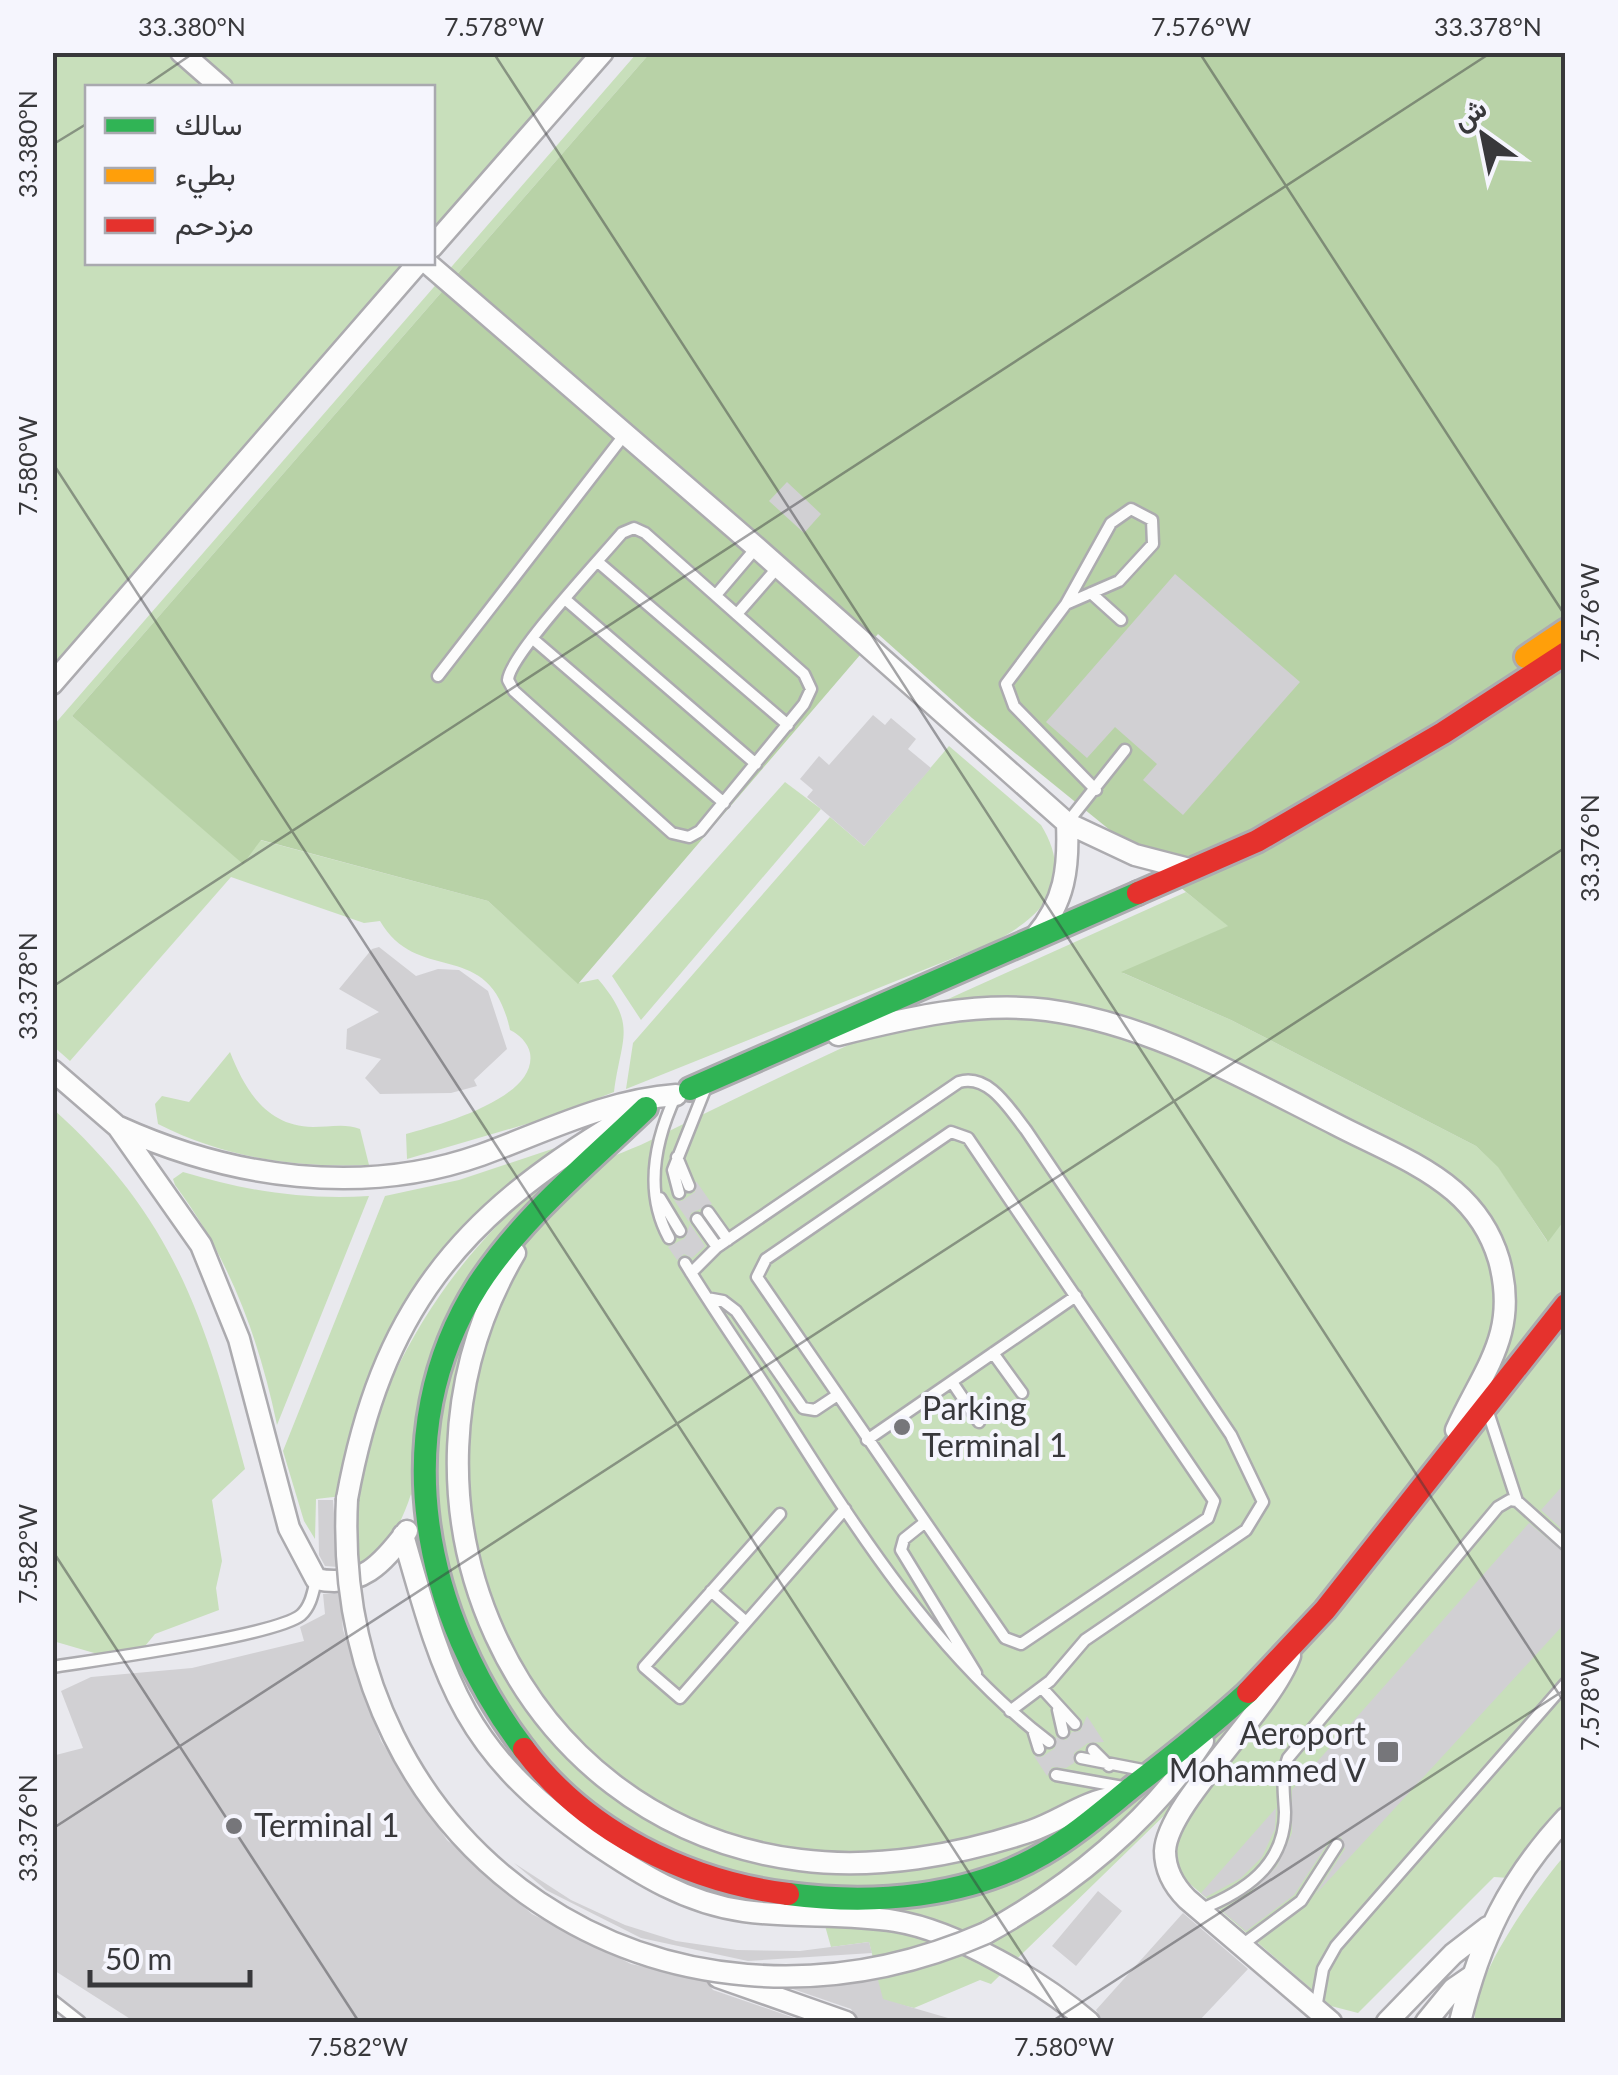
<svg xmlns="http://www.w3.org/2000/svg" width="1618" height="2075" font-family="Lato,Vazirmatn,sans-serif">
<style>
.green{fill:#c8dfbb}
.forest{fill:#b8d2a7}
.building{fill:#d1d0d3}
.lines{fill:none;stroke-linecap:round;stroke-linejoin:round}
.lane-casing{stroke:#acabaf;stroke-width:15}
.street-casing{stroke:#acabaf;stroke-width:25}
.fast-casing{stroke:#acabaf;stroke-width:28}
.slow-casing{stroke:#acabaf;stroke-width:28}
.jam-casing{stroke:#acabaf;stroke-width:28}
.lane{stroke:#fcfcfc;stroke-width:10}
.street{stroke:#fcfcfc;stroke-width:20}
.fast{stroke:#30b455;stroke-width:22}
.slow{stroke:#ff9f0a;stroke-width:22}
.jam{stroke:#e5322d;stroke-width:22}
.street-bridge-casing{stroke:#acabaf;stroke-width:25;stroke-linecap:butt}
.street-bridge{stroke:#fcfcfc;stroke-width:20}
.ticks{fill:none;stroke:#38383b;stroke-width:2.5;stroke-opacity:0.45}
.poi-dot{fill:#76767a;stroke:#f5f5fd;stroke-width:4}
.labels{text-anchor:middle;stroke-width:8;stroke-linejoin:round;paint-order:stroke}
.poi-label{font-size:32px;fill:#38383b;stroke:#f5f5fd;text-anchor:start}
.neatline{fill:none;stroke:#38383b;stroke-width:4}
.ticks-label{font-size:25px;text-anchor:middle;fill:#38383b}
</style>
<rect width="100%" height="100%" fill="#e9e9ee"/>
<path class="green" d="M53,53H597L433,243L432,88H88V262L416,263L53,684Z
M637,53H650L72,716L243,863L260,840L488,901L578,983L598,979C638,1026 621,1037 614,1092L547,1118L407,1159L406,1134C439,1125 538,1098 530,1053C528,1043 519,1034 510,1030C490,935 418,987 380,921L364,923L231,877L70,1061L53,1046V726Z
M949,746L1041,825C1076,882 1042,918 991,943L626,1089L633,1043L830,817L864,846Z
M785,782L821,809L641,1020L612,976Z
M1186,892L1229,926L1123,973L1231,1020L1476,1146L1498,1166L1547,1241L1565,1218V1826L1524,1879L1494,1877L1358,2013L1331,2006L1182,1877L1169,1862L1173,1807L991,1984L980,1980L914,2008L826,1987L878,1978L869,1942L831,1947L822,1915L725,1869L658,1845L559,1780L487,1681L411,1494C402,1522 388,1551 359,1563C358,1541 353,1516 356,1495C371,1390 442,1272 521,1203C557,1172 615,1159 657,1137C831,1050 1009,972 1186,892Z
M230,1052C245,1090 266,1126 313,1127C328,1127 346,1123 360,1129L369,1165C295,1168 225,1158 158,1124L155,1104L162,1096L189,1102Z
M52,1108C174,1217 205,1318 245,1469L212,1500L222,1561L216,1588L219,1610L155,1634L145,1646L101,1655L53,1641Z
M558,1147C533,1170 504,1187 480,1211C390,1300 368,1376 342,1496L316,1499L315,1539L304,1521L283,1451L385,1196L459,1180Z
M183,1172C246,1191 304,1200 369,1196L277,1425C259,1338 229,1257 175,1185L173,1179Z
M1565,1855V2022H1475C1471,1978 1536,1889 1565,1855Z"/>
<path class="forest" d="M650,53H1565L1566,1218L1548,1242L1498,1167L1476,1146L1231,1020L1121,972L1228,926L972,718L878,634L578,984L488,901L261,840L243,864L72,716Z"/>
<path class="building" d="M787,482L821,514L804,533L769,501Z
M1175,574L1300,682L1183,815L1143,780L1157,764L1115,727L1087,758L1046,722Z
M873,715L885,725L891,718L916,739L908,749L931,768L864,846L807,797L813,790L800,779L819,756L829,765Z
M379,947L416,976L438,969L459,970L488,991L507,1049L474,1080L477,1086L451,1093L380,1094L365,1078L381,1059L346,1049L347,1029L379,1012L339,989L372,949Z
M696,1181L712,1204L691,1213L689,1222L674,1200L682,1201L695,1192Z
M690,1224L705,1246L692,1258L684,1254L677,1260L668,1247L685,1238Z
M1566,1482V1533L1541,1510Z
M318,1500H333L338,1567L325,1566L319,1555Z
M1529,1523L1566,1554V1622L1315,1895L1345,1849L1341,1837L1330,1840L1294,1895L1246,1931L1221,1910L1251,1892L1277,1866L1292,1833V1790Z
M323,1594H340L343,1630L381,1741L447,1840L532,1914L631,1964L705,1980L713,1990L806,2022H135L52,1969V1756L83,1748L61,1691L91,1677L192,1668L304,1641L300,1627L325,1614Z
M1087,1716L1104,1742L1088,1743L1074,1753V1763L1066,1768L1052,1767L1047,1776L1034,1756L1042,1757L1055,1748L1056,1737L1066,1740L1072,1732L1080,1731Z
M1276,1808L1275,1829L1262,1857L1241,1878L1206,1897L1201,1893Z
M514,1863L571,1900L625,1925L676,1941L737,1950L800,1951L869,1942L872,1953L748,1961L641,1938L546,1890Z
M1098,1891L1122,1911L1076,1966L1052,1946Z
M1183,1913L1248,1969L1198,2022H1103L1096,2010Z
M878,1980L883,1999L948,2018L947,2022H859L851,2009L787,1987Z"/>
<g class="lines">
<defs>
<path id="lane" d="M634,528L645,533L804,674L811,689L804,704L700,831L689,837L672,833L514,691L508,680C509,656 601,558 622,533Z
M598,562L788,725
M1091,593L1121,620
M716,595L756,548
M566,600L756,764
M1066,604L1119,581L1153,544L1152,520L1131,509L1111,523L1066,604L1006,684L1014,706L1096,790
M737,614L778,567
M533,639L724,803
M438,676L625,434
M1067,823L1125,750
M951,1132L968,1138L1214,1501L1208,1518L1021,1644L1005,1638L757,1277L766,1259Z
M677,1157L689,1186
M679,1193L673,1170L706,1087
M660,1198L680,1231
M708,1212L728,1240
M697,1219L717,1247
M669,1238C644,1192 655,1140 676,1095
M685,1263C713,1309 744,1353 773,1398C851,1521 932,1653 1049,1742
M691,1273L717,1247L959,1082C989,1073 1010,1110 1026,1130L1231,1435L1263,1502L1246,1530L1085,1640L1050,1681L1010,1711
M707,1298L723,1301L736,1311L803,1408L815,1410L836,1396
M993,1353L1022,1393
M952,1382L979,1422
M1488,1412L1517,1501
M867,1440L1076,1296
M780,1514L644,1667L680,1698L845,1509
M924,1523L904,1539L901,1550L976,1673
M711,1591L745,1621
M52,1667C96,1660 275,1636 301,1615C311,1606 313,1592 316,1580
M1042,1688L1075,1724
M1058,1710L1063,1732
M1034,1733L1039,1749
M1093,1750L1109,1766
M1081,1758L1148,1771
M1056,1775L1123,1787
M1199,1910C1244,1892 1285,1866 1285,1812C1284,1792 1281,1777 1288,1758L1498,1507L1510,1500L1517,1501L1566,1545
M1242,1945L1301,1901L1337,1845
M52,2000L80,2022
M1316,2008L1323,1969L1336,1946L1566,1683"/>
<path id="street" d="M181,52L222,88
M432,247L603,52
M426,262L756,547L1067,823L1135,855L1189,869
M52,684L419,262
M1035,937C1065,902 1069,868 1067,823
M838,1035C906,1018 977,1001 1047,1010C1151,1024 1243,1078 1335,1124C1375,1145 1420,1162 1454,1191C1475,1209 1491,1233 1499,1260C1519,1334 1484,1368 1456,1430
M52,1070L118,1127L201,1245L239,1339L289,1528L316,1579C361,1589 383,1563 407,1531
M119,1127C232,1178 362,1197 481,1155C547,1131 607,1100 676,1095
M515,1253C371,1498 511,1824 800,1860C876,1870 959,1855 1031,1831C1060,1821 1085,1801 1115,1797
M347,1499C381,1312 458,1217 620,1121
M403,1535C445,1683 462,1750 593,1842C640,1874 686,1903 744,1911C794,1918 845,1913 895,1921C957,1931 1042,1982 1089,2022
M1290,1656C1269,1713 1167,1803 1165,1851C1165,1871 1174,1886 1187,1899L1331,2022
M986,1933C1070,1887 1151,1821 1203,1741
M718,1977L846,2022
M1387,2022L1453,1954L1488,1927
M1426,2022L1453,1989L1472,1976
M1460,2022C1480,1941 1508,1880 1566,1818"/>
<path id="fast" d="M690,1089L1138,893
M524,1749C424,1617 384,1433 478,1285C522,1217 588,1164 646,1108
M788,1894C873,1905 968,1898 1043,1854C1076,1835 1105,1809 1135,1785C1174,1755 1212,1725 1248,1692"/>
<path id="slow" d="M1526,657L1566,630"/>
<path id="jam" d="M1138,893L1257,841L1443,733L1566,653
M1248,1692L1325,1610L1566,1305
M524,1749C586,1832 687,1881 788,1894"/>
</defs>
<use href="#lane" class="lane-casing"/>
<use href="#street" class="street-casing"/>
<use href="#fast" class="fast-casing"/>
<use href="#slow" class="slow-casing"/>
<use href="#jam" class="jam-casing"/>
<use href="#lane" class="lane"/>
<use href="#street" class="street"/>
<use href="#fast" class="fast"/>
<use href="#slow" class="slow"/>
<use href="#jam" class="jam"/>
<defs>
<path id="street-bridge" d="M347,1499C329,1853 662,2075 986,1933"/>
</defs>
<use href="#street-bridge" class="street-bridge-casing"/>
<use href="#street-bridge" class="street-bridge"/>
</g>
<path class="ticks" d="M493,52L1566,1705M1199,52L1566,617M142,88L195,52M52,145L88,123M52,462L1066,2022M52,987L1492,52M52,1550L359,2022M52,1829L1566,847M1051,2022L1566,1689"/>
<g class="poi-dot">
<circle cx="902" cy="1427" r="10"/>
<rect x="1376" y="1740" width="24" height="24" rx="5"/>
<circle cx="234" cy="1826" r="10"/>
</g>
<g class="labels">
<g class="poi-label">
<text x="922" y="1420">Parking<tspan x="922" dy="37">Terminal 1</tspan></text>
<text x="1366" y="1745" text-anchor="end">Aeroport<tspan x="1366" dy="37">Mohammed V</tspan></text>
<text x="254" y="1837">Terminal 1</text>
</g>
</g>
<rect width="1618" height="2075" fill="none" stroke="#f5f5fd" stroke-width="110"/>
<rect x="85" y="85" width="350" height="180" fill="#f5f5fd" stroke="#a9a9af" stroke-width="2.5"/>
<rect x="105" y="118" width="50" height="15" fill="#30b455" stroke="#a9a9af" stroke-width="2.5"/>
<text x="175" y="135" font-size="30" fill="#38383b">سالك</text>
<rect x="105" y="168" width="50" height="15" fill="#ff9f0a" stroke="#a9a9af" stroke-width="2.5"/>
<text x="175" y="185" font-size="30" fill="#38383b">بطيء</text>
<rect x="105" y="218" width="50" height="15" fill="#e5322d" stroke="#a9a9af" stroke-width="2.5"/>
<text x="175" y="235" font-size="30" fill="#38383b">مزدحم</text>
<g transform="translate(1483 135) rotate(327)" stroke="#f5f5fd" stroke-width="8" paint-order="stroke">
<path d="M0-8L18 38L0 25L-18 38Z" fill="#38383b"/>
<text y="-15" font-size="28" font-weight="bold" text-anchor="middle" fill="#38383b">ش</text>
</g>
<path d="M90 1970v15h160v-15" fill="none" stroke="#38383b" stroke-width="5"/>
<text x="105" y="1970" font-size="30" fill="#38383b" stroke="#f5f5fd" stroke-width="8" paint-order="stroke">50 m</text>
<rect x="55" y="55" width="1508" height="1965" class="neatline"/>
<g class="ticks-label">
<text x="192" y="36">33.380°N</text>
<text x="494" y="36">7.578°W</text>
<text x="1201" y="36">7.576°W</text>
<text x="1488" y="36">33.378°N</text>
<text transform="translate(28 144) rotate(-90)" y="9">33.380°N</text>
<text transform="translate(28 466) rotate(-90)" y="9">7.580°W</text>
<text transform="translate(1590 613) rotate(-90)" y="9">7.576°W</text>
<text transform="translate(1590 848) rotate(-90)" y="9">33.376°N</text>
<text transform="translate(28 986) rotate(-90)" y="9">33.378°N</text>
<text transform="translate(28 1554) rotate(-90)" y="9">7.582°W</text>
<text transform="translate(1590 1701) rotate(-90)" y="9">7.578°W</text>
<text transform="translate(28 1828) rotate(-90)" y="9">33.376°N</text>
<text x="358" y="2056">7.582°W</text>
<text x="1064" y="2056">7.580°W</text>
</g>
</svg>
